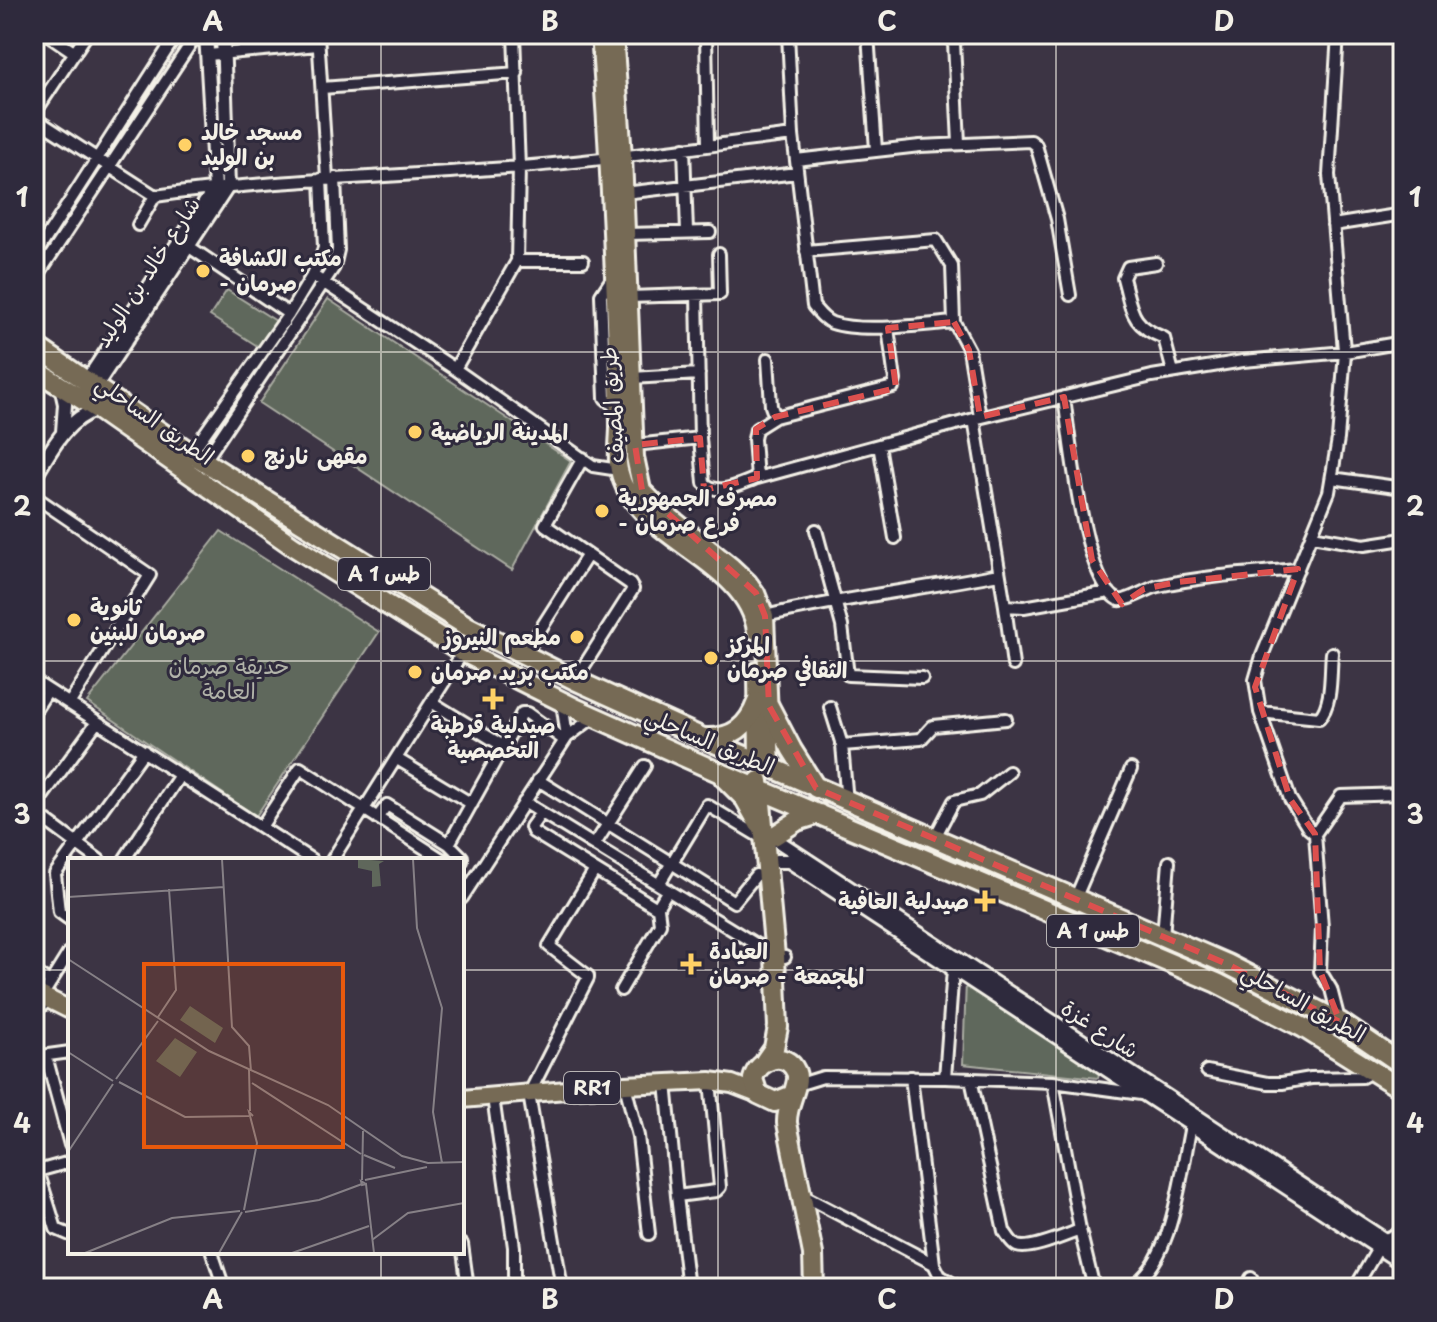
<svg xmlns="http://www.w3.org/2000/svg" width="1437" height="1322" font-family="'Playpen Sans','Playpen Sans Arabic',sans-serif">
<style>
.green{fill:#5f675b;stroke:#aaaca2;stroke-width:2}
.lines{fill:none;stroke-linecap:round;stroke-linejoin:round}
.minor-casing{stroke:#f4f1e8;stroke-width:16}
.tertiary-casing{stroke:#f4f1e8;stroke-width:18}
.primary-casing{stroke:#f4f1e8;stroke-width:22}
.trunk-casing{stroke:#f4f1e8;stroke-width:24}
.minor{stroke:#2f2a3d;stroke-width:10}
.tertiary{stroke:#2f2a3d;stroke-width:12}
.primary{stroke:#766a54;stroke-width:16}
.trunk{stroke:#766a54;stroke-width:18}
.marked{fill:none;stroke:#dc504e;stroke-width:6;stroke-dasharray:16 10;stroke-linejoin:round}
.grid{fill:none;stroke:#f4f1e8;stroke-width:2;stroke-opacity:0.55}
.poi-dot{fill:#ffd166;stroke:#2f2a3d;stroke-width:3}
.labels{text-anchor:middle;stroke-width:6;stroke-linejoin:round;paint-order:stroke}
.shield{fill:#2f2a3d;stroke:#b9b5b5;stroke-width:2}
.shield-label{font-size:20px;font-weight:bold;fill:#f4f1e8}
.poi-label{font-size:22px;font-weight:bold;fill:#f4f1e8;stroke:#2f2a3d;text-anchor:start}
.street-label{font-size:22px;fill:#f4f1e8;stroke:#2f2a3d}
.park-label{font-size:22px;fill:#b1b3a9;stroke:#2f2a3d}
.inset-road{fill:none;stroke:#868086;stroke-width:2}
.view{fill:#e8590c;fill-opacity:0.15;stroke:#e8590c;stroke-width:4}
.inset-edge{fill:none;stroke:#f4f1e8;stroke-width:4}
.neatline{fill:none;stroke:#f4f1e8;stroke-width:3}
.grid-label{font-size:26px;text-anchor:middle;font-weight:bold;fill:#f4f1e8}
</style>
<rect width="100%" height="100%" fill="#3c3444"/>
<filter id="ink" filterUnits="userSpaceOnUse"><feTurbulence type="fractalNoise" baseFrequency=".0125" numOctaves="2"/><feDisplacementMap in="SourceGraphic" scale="16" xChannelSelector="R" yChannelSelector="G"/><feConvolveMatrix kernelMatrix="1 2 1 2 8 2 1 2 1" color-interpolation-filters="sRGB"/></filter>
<g filter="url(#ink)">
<path class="green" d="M227,290L276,321L259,347L210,316Z
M328,299L571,461L512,570L259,403Z
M221,531L379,632L256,816L87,702Z
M966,981L1100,1070L1098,1078L963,1064Z"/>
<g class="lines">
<defs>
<path id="minor" d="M47,34L75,53
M318,34L327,178
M706,34L708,145
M788,34L793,135L813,306C819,313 824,320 832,323C861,333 922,325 954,322L969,350L980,417
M868,34L876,150
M1338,34L1329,175L1344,350
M208,55L318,45
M322,88L517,73
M34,114L87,34
M34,118L155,196C276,179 398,177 520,167C611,160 702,146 793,135
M959,143L954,43L961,34
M684,148L687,232
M796,160L920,146L1031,141L1036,145L1057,219L1070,295
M624,193L797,173
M138,225L155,196
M1333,225L1403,214
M626,234L710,232
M188,246L289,314
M806,251L936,240L952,266L954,322
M34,257L177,34
M517,261H583
M1156,263L1128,267L1123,278C1132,310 1130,325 1164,338L1173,372
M312,275L455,369L593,466L619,470
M613,277L601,295L605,398L619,410
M34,281L197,34
M697,295L700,438L704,483C719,497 740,484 757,478L974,419L1152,376L1243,361L1345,352L1403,342
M629,297L720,294L719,254
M768,359L771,406L775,417
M455,369L517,261L519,168L514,34
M632,378L699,374
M1064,397C1069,434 1084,587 1119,600C1126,602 1149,588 1158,586C1204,576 1251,573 1298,569
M974,419L1005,606L1024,607L1109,592
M635,445L700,438
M879,445L895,538
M191,453L289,314L316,269L324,248L321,179
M204,462L334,267L338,250L335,178
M757,478L754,439L756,429L775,417L893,387L895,380L888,328
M1332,478L1403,488
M34,496L150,575L69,704
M816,530L842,626L848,675L922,678
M1312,536L1364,545L1403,539
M1005,606L1013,665
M765,616C842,598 921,589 999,574
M524,655L587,556
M575,680L633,589L630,584L545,525L583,458
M34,681L312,860
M562,702L567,737
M433,703L503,746
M830,707L842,745L847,802
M34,712L48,690
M1260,712L1319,718C1333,704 1330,672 1332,653
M842,745L921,739L933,726L1006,719
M397,759L472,804
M538,780L734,902L756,875
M524,802L775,956L785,957
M34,808L97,722
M34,812L99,860
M541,813L531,827L533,832L657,908L668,890
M377,818L387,805L449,844L462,857V861
M261,827L300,768L443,860
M1315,834L1341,796L1403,794
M934,839L954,801L980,795L1009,772
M449,844L522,713H527L564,740
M595,844L645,766
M124,860L180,775
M332,860L463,652
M659,884L707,805L765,840
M462,898L567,737L594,717
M1075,899L1131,769
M70,920L59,912L55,874L144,751
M1163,936L1169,862
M34,972L51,982
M621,990L660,924L658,908
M42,996L70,951
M34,1012L49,1000
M1339,1020L1331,989L1320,971L1322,927L1315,834L1308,828L1290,799L1260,712L1255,680L1262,656L1329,492L1338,439L1345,352
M46,1056L70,1145
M34,1057L70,1052
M1207,1071L1268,1083H1282L1311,1078L1362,1077L1373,1071
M911,1077L934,1264L946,1288
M945,1078L953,969
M971,1079L1004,1231C1008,1236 1011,1243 1017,1246C1030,1251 1066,1235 1080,1230
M1053,1082L1080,1230L1094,1288
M666,1083L677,1196L716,1191L720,1187L710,1081
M625,1085L638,1136L649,1234
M797,1085L823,1077L945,1078L1053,1082L1141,1094
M493,1097L514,1247V1288
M38,1171L56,1229L70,1235
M34,1172L70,1162
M802,1195L934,1264
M677,1196L688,1288
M462,1244L468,1288
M212,1252L224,1288
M942,1277L960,1288
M562,1288L529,1094L588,978V976L549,946L595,870
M1128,1288C1173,1267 1181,1171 1191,1126
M1247,1288L1251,1278
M1355,1288L1383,1240L1403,1232"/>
<path id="tertiary" d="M85,381L94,370L215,188L206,34
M61,386L65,404L63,432
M95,387L228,186L223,34
M34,478C51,450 65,420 97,409
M775,839L1403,1252
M776,861H789L1403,1264"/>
<path id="primary" d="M600,34C608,139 613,243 617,349C618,375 619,401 619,427C619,440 616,457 619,470C634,541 746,558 756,631
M614,34L623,156L635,457L642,490L663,511L732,567L748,582L756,593L765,616L771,768
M757,671L758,762
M34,992L70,1010
M462,1099L625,1085L710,1081L732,1084L758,1094"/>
<path id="trunk" d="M34,345L191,453L467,626L575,680L703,738L1227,964L1340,1022L1403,1065
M34,369L97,409L293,546L463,652L577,709L716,771L1217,983L1304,1028L1403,1090
M769,706L792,750L816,788
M705,738C732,739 748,727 757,702
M724,778L745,799L759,824
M759,781L775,956L778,1027L774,1048L765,1061
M774,836L797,821L819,814
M790,1096L775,1102L758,1094L753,1079C758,1059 786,1049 796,1072C801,1084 786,1104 787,1123L813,1254L814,1288"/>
</defs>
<use href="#minor" class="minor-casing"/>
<use href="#tertiary" class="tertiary-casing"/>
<use href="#primary" class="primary-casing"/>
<use href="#trunk" class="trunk-casing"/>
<use href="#minor" class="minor"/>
<use href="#tertiary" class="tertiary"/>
<use href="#primary" class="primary"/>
<use href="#trunk" class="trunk"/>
</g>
</g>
<path class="marked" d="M954,322L969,350L980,417L1064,397L1092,560L1122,604L1144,589L1177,582L1298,569L1255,687L1290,799L1315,834L1320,971L1340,1022L1227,964L816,788L769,706L765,616L756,593L642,490L635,445L700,438L704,490L757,478L756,429L775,417L896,388L888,328Z"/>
<path class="grid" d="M381,34V860M718,34V1288M1056,34V1288M34,352H1403M34,661H1403M34,970H70M462,970H1403M381,1252V1288"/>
<g class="poi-dot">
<circle cx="185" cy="145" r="8"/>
<circle cx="203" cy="271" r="8"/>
<circle cx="415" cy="432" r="8"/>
<circle cx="248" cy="456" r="8"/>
<circle cx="602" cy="511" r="8"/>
<circle cx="74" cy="620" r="8"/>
<circle cx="577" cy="637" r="8"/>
<circle cx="711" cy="658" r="8"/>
<circle cx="415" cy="672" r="8"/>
<path d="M489 687h8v8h8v8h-8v8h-8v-8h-8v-8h8z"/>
<path d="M981 889h8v8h8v8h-8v8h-8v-8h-8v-8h8z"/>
<path d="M687 952h8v8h8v8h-8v8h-8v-8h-8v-8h8z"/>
</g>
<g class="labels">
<g class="shield">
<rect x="338" y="558" width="92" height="32" rx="6"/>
<rect x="1047" y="915" width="92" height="32" rx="6"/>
<rect x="564" y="1072" width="56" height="32" rx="6"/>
</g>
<g class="shield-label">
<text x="384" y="581">A 1 طس</text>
<text x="1093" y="938">A 1 طس</text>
<text x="592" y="1095">RR1</text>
</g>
<g class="poi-label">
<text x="201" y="140">مسجد خالد<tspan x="201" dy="25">بن الوليد</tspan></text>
<text x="219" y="266">مكتب الكشافة<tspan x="219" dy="25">- صرمان</tspan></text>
<text x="431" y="440">المدينة الرياضية</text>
<text x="264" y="464">مقهى نارنج</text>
<text x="618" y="506">مصرف الجمهورية<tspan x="618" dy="25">- فرع صرمان</tspan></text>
<text x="90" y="615">ثانوية<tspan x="90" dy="25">صرمان للبنين</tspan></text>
<text x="561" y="645" text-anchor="end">مطعم النيروز</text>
<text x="727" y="653">المركز<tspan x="727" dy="25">الثقافي صرمان</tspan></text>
<text x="431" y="680">مكتب بريد صرمان</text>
<text x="493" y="733" text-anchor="middle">صيدلية قرطبة<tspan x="493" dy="25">التخصصية</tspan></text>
<text x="969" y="909" text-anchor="end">صيدلية العافية</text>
<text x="709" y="959">العيادة<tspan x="709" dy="25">المجمعة - صرمان</tspan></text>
</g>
<g class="street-label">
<text transform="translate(147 272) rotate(-57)" y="8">شارع خالد بن الوليد</text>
<text transform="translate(612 405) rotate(-94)" y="8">طريق المصيف</text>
<text transform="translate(155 420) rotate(35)" y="8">الطريق الساحلي</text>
<text transform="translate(710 741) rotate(23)" y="8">الطريق الساحلي</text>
<text transform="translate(1304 1003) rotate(29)" y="8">الطريق الساحلي</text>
<text transform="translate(1100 1029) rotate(33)" y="8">شارع غزة</text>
</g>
<g class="park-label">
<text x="229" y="674">حديقة صرمان<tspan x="229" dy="25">العامة</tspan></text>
</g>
</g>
<g transform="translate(68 858)">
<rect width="396" height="396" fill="#3c3444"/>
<path d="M290,1L316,3L311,6L313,28L304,29V13L290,10ZM122,148L155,170L147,185L112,162ZM107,180L129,194L112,219L88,203Z" fill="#5f675b"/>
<path class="inset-road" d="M154,1L164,169L181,188L183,213M345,1L349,70L374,150L365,254L374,305M0,39L156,29M0,101L141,193L260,247L334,298L360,305L396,304M90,159L108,132L101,31M0,194L45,223M181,212L182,253M48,221L90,163M51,224L117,259L181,258M184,225L293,296M0,294L45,226M296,297L327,310M294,322L295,273M297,322L359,309M298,326L293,323L294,327L298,326L306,395M176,352L189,285L181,254L185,258M177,354L251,342L294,326M304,382L340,355L396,345M17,395L104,360L172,353M151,395L174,354M224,395L301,368"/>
<path class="view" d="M76,106H275V289H76Z"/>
<rect width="396" height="396" class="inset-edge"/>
</g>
<rect width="1437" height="1322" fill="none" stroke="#2f2a3d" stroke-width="88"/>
<rect x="44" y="44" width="1349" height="1234" class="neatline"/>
<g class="grid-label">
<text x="213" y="31">A</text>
<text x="550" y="31">B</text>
<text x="887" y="31">C</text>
<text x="1224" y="31">D</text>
<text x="22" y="207">1</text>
<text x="1415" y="207">1</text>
<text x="22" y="516">2</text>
<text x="1415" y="516">2</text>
<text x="22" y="824">3</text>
<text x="1415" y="824">3</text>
<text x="22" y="1133">4</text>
<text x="1415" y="1133">4</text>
<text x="213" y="1309">A</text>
<text x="550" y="1309">B</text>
<text x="887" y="1309">C</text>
<text x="1224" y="1309">D</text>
</g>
</svg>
